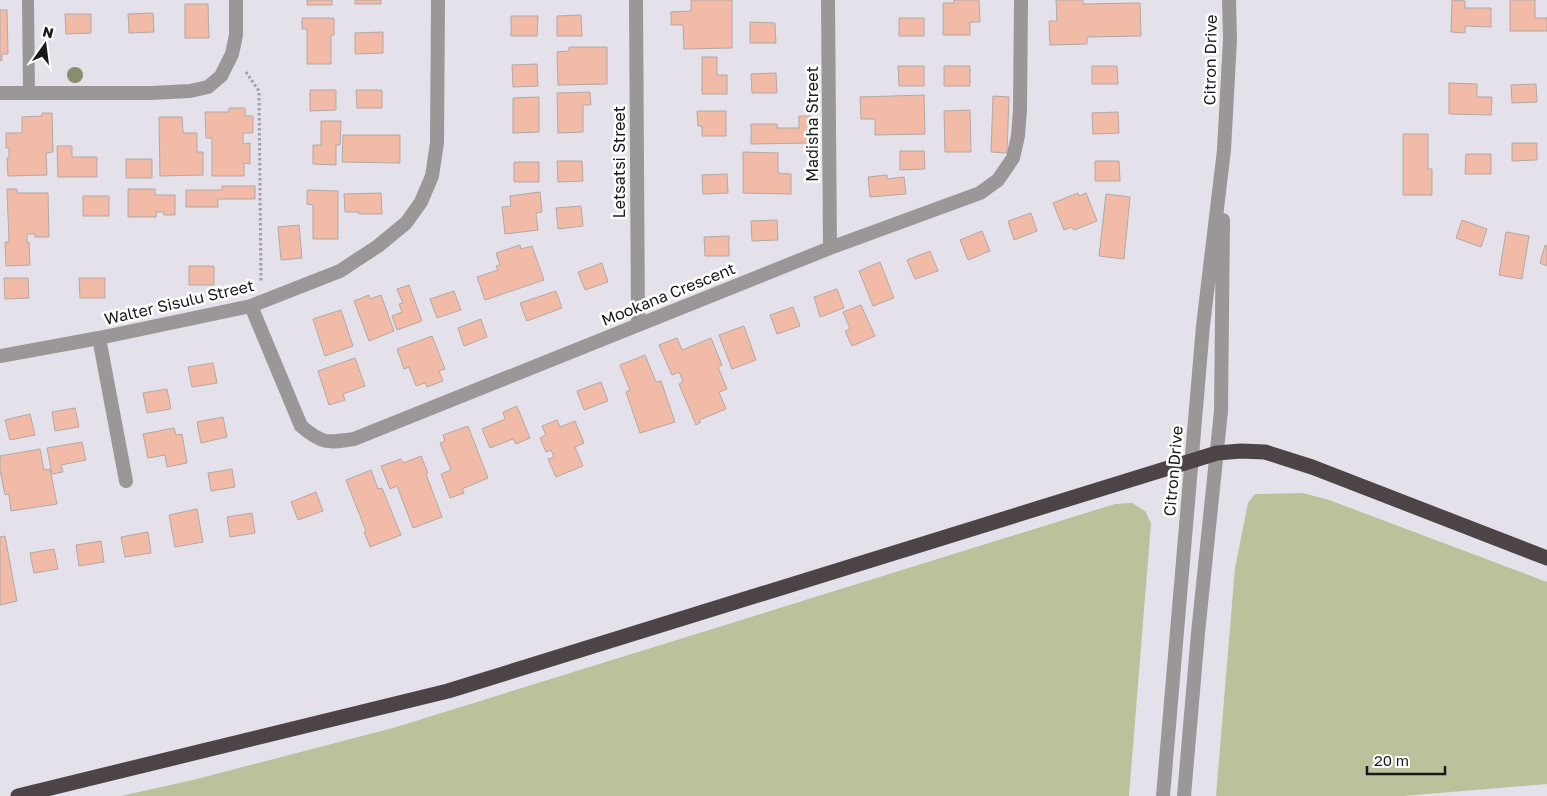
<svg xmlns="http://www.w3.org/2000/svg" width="1547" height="796" font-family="'Golos Text',sans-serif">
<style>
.green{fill:#bcc19b}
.building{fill:#f2bba8;stroke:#b2a9a5}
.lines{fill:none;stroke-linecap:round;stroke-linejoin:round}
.path{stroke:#a29fa7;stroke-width:3;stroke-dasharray:2.5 2.5;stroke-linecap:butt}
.service{stroke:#9b9798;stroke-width:12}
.minor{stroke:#9b9798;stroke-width:14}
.tertiary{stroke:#9b9798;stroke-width:14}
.motorway{stroke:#4c4446;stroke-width:15}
.tree{fill:#8b8c6f}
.labels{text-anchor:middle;stroke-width:5;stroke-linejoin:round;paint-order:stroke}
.street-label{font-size:16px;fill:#1a191c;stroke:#fff}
</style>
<rect width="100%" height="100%" fill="#e4e1ea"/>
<path class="green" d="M1303,493L1329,500L1547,582V784L1403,796H1216L1235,568L1248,503L1255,494Z
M1132,503L1145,511L1151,523L1129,796H121L193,780L393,728L1115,504Z"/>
<path class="building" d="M307,0H332V5H307Z
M355,0H381V4H355Z
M691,0H732V48L684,49L683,25H671V12L691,11Z
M954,0H979L980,22H970V35H943V3H954Z
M1056,0H1083V4L1140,3L1141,36L1087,37V44L1050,45L1049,21H1057Z
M1452,0L1465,1V8H1491V27L1465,26V33L1451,32Z
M1510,0H1535V18H1547V31H1510Z
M185,4H208L209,38H185Z
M0,10H7L8,54H2V60L0,61Z
M153,13L154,32L129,33L128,14Z
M65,14H91V33L66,34Z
M581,15L582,36H557V16Z
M511,16H538L537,36H511Z
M302,18H334V35H331V64H307V29H302Z
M899,18H924V36H899Z
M750,22L775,23L776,43H750Z
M383,32V53L355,54V33Z
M569,47H607V84L558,85L557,52L569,51Z
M702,57H717V75H727V94H702Z
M537,64L538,86L513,87L512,65Z
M898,66H924V86H899Z
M944,66H970V86H944Z
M1092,66H1117L1118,84H1092Z
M776,73L777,93H752L751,74Z
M1449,83L1477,84V97H1492L1491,115L1449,114Z
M1536,84L1537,102L1512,103L1511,85Z
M310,90H336V110L310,111Z
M356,90H382V108H357Z
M590,92L591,105H583V132L558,133L557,93Z
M924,95L925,134L875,135V119H861L860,97Z
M993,96L1009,97L1007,153L991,152Z
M539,97V132L513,133V98Z
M229,108H245V116H253V133H243V144L250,143V164L244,163V176H212V138H206L205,112H229Z
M970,110L971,152H945L944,111Z
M697,111H726V136H702V126H698Z
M1118,112L1119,133L1093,134L1092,113Z
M42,113H52L53,152L46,153L47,175L8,176L7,158H9V148H6V133H22V117L42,116Z
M799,116H811V143L751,144V124H777V128H799Z
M159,117H182L183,133H197V152H203V175L160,176Z
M321,121H341L340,145H336V165L313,164V145H321Z
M1403,134H1428V169H1432V195H1403Z
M343,135H400V163L342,162Z
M1512,143H1537V160L1512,161Z
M57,146H72V157H97V177H58Z
M900,151H924L925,169L900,170Z
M743,152L778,153V173L791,174V194L743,193Z
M1466,154H1491V174H1465Z
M126,159H152V178H126Z
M557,161H582L583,181L558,182Z
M1095,161H1119L1120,181H1095Z
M514,162H539V182H514Z
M727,174L728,193L703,194L702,175Z
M887,175V179L904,177L906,194L870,197L868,177Z
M222,186H255V199H218V207H186V190H222Z
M7,189H17V193H48L49,237H35V234H27V242H29L30,265L6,266L5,242H9Z
M128,189H155V195H175V215H164V212H156V217H128Z
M307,190L338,191V239H313V205L307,204Z
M540,192L542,212L536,213L538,230L505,234L502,207L511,206L510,196Z
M381,193L382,214H359V212H345L344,194Z
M1078,193L1079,196L1086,193L1097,221L1074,230L1072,227L1064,230L1053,203Z
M1106,194L1130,197L1124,259L1099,256Z
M83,196H109V216H83Z
M581,206L583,226L558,229L556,208Z
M1031,213L1037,231L1014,240L1008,221Z
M777,220L778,240L752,241L751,221Z
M1462,220L1487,229L1481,247L1456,238Z
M299,225L302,258L281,260L278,227Z
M982,231L990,251L968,260L960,240Z
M1506,232L1529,236L1522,279L1499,275Z
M729,236V256H705L704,237Z
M520,245L521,249L532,246L544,280L485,300L477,277L498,270L496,266L500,265L496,253Z
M1545,245L1547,246V266L1540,263Z
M930,251L938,271L915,279L907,260Z
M880,262L894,298L873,306L859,271Z
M602,263L608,282L585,290L578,272Z
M189,266H214V285H189Z
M4,278H28L29,298L5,299Z
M79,278H105V298H80Z
M409,285L422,321L397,330L392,316L402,312L399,304L403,303L397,289Z
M837,289L844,308L820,317L814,297Z
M454,291L461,310L437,318L430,299Z
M556,291L562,308L527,321L520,303Z
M369,295L370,299L381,295L394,331L369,341L354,301Z
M861,305L875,336L852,346L845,331L850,329L843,312Z
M793,307L800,326L777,334L770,315Z
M341,310L353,346L325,356L313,319Z
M481,319L487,337L464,346L458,328Z
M744,326L756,360L732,369L719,335Z
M432,336L445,369L439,371L443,381L427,387L425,383L416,386L409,367L404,369L397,349Z
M677,338L682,350L711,338L722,365L718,367L727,389L719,392L726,409L699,420L701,422L696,425L679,384L683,381L679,372L672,375L659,345Z
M645,355L656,382L661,381L675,422L640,433L626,392L630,390L620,365Z
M355,358L365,386L343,394L345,400L329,405L318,371Z
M213,363L217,383L192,387L188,367Z
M601,382L608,401L584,410L577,391Z
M167,389L171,409L147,413L143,393Z
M517,406L530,438L516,444L513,439L490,448L482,429L505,419L503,412Z
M75,408L79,427L55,431L52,412Z
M30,414L35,435L10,440L5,420Z
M223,417L227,437L201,443L197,422Z
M557,420L560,427L575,421L584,443L575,447L583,466L556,477L548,459L554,457L551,450L546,452L540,438L546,435L542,426Z
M468,426L488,478L462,489L464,493L450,498L441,474L451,470L440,443L445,441L443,435Z
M174,428L176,435L182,434L187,463L167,467L165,455L148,458L143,434Z
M82,442L86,460L61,465L63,472L52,474L47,448Z
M40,449L44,470L50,469L57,504L11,511L9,494L5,495L0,470V456Z
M421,456L428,473L426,474L442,517L413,528L397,486L390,489L381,466L401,459L403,463Z
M232,469L235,487L211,491L208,473Z
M371,470L378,489L382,488L401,535L370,547L364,532L366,531L346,480Z
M316,492L323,511L298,520L291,502Z
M197,509L203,542L175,547L169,515Z
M252,513L255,533L230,537L227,517Z
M148,532L151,553L125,557L121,537Z
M5,536L17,601L0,605V537Z
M101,541L104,562L79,566L76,545Z
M54,549L58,569L34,573L30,553Z"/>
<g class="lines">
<path class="path" d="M246,72L259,91L261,282"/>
<path class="service" d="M28,0L29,93"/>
<path class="minor" d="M636,0L638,325
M828,0L830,248
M0,93H151L190,91L208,87L221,76L232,54L236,35V0
M251,306L301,426C322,444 328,443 354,439L830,248L980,193L998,180L1013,158L1018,136L1020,110L1021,0
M99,338L126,481
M0,356L99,338L251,306L340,271L378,246L406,223L421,202L432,176L437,143L438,0"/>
<path class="tertiary" d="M1163,796L1203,326L1224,150L1230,39L1229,0
M1184,796L1198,633L1221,411L1223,220"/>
<path class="motorway" d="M18,796L448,691L1217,453L1241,451L1265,452L1312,467L1547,558"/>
</g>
<circle class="tree" cx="75" cy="75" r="8"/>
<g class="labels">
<g class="street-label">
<text transform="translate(1210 60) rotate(-89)" y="6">Citron Drive</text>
<text transform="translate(812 124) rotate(-90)" y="6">Madisha Street</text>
<text transform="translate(619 162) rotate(-90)" y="6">Letsatsi Street</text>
<text transform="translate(668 294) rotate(-22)" y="6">Mookana Crescent</text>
<text transform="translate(179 302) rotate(-13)" y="6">Walter Sisulu Street</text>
<text transform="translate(1173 471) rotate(-85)" y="6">Citron Drive</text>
</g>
</g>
<g transform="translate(45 45) rotate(14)" stroke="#ffffff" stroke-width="4" paint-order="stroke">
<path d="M0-4L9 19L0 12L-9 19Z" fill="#1a191c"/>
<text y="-8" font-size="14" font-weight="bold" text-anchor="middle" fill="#1a191c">N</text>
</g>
<path d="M1367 766v8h78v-8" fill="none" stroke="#1a191c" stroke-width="2.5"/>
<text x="1374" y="766" font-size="15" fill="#1a191c" stroke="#ffffff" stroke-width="4" paint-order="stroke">20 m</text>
</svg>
